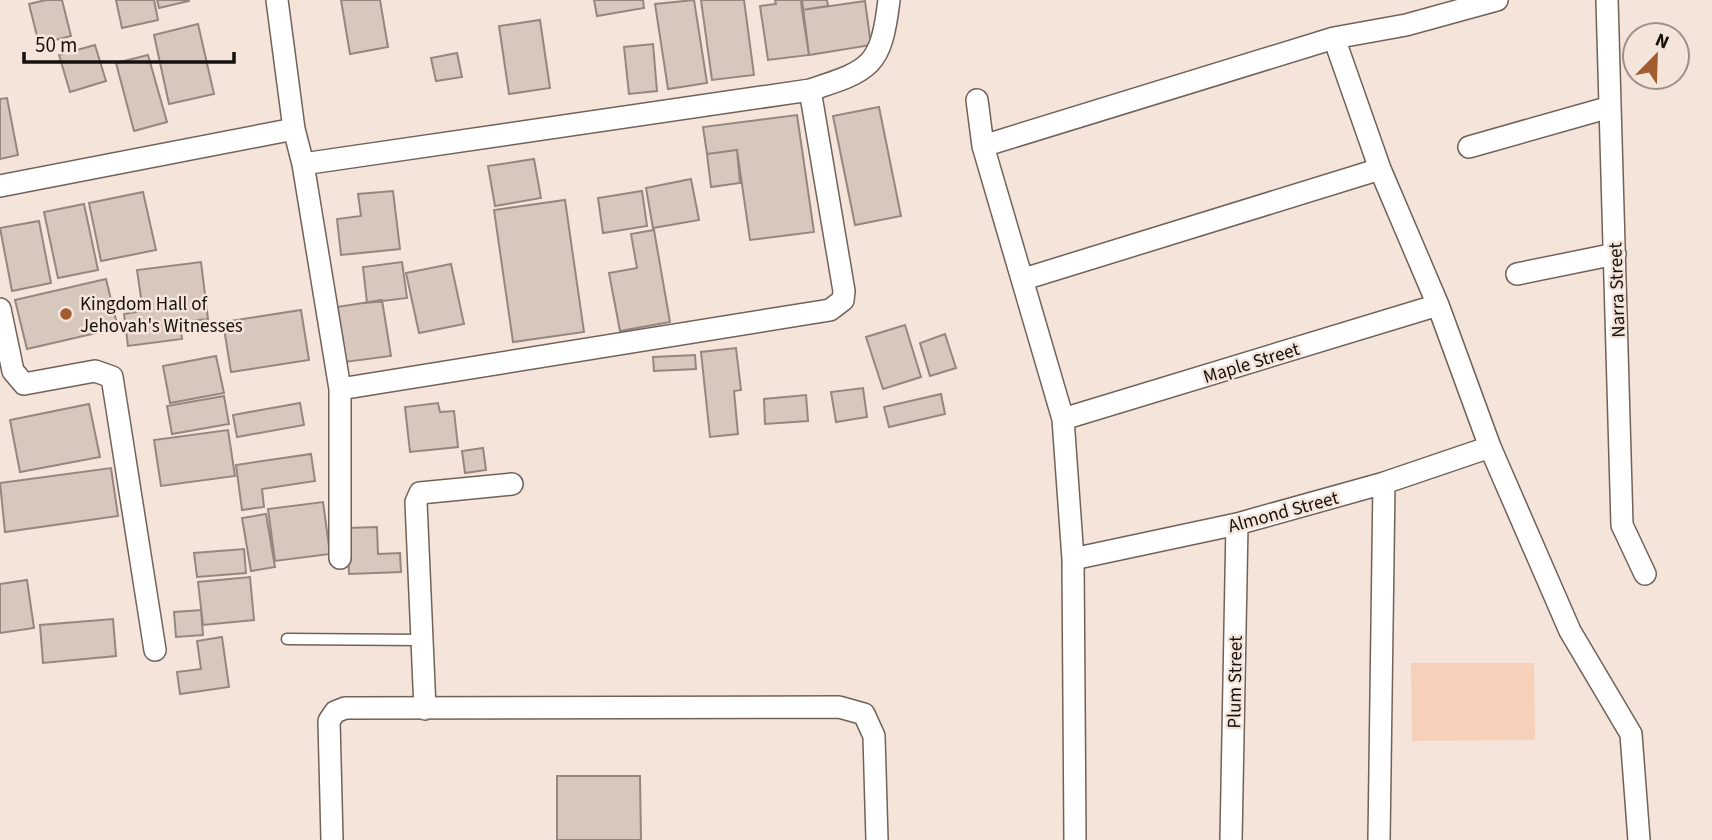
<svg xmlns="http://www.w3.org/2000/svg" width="1712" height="840" font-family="'Source Sans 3',sans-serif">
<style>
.green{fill:#f7d0ba}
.building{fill:#d7c7bd;stroke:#96877e;stroke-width:2}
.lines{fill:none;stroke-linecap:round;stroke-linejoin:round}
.service-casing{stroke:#706259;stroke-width:13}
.minor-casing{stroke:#706259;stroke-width:24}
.service{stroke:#fff;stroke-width:10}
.minor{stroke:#fff;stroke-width:21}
.poi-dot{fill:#a15c2f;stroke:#f5e4da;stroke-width:2.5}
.labels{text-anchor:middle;stroke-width:5;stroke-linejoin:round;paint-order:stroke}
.street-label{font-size:19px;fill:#17110e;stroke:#f5e4da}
.poi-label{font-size:19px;fill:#17110e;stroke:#f5e4da;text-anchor:start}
</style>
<rect width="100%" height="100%" fill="#f5e4da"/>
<path class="green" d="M1411,663H1534L1535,740L1412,741Z"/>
<path class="building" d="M46,0H62L71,36L39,44L29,4Z
M116,0H154L158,20L122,28Z
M157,0H189V1L159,8Z
M341,0H380L388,47L350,54Z
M594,0H643L644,8L597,16Z
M694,0L707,83L668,89L655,4Z
M701,0H744L754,75L712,80Z
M775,0H802L809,55L768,60L760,6L776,4Z
M801,0H827L828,6L802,10Z
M865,1L871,45L809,55L802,10Z
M540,20L550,88L509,94L499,26Z
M198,24L214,94L169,104L154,35Z
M653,44L657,91L629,94L624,47Z
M95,45L106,81L70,92L59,55Z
M457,53L462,77L436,81L431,58Z
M148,55L167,122L134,131L116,63Z
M7,98L18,155L0,159V99Z
M879,107L901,216L855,225L833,116Z
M797,115L814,232L750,240L737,150L707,154L703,127Z
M737,150L740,183L711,187L707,154Z
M534,159L541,198L495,206L488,166Z
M691,179L699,220L653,228L646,188Z
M393,191L400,249L341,255L337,219L361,216L358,194Z
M642,191L647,226L603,233L598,198Z
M143,192L156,250L101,261L89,203Z
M565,200L584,332L513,342L494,210Z
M84,204L98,270L58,278L44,212Z
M39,221L51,283L12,291L0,228Z
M654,230L670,322L620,331L609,273L637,268L631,234Z
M201,262L208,319L180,322L182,339L128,346L124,314L143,311L137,270Z
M402,262L407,298L367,303L363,267Z
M451,264L464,324L419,333L406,273Z
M106,279L118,328L27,349L15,300Z
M382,300L391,356L345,362L337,307Z
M301,310L309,360L231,372L223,322Z
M905,325L921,377L883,389L866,337Z
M945,334L956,368L930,376L920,343Z
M736,348L741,390L734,391L738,434L710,437L701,352Z
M695,355L696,369L654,371L653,357Z
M216,356L224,393L170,403L163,366Z
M863,388L867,417L836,422L831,392Z
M941,394L945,414L889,427L884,407Z
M806,395L808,421L765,424L764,399Z
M224,396L229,424L172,434L167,406Z
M300,403L304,425L237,437L233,415Z
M438,403L440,412L454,411L458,447L410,452L405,407Z
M89,404L100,457L20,472L10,420Z
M228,430L235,476L161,486L154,440Z
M483,448L486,470L465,473L462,451Z
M311,454L315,481L262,489L264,507L242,510L236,465Z
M111,468L118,516L5,532L0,483Z
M323,502L330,554L275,561L268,509Z
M266,514L275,567L251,571L242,518Z
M377,527L378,554L400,553L401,572L349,574L347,528Z
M244,549L246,573L197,577L194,553Z
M250,577L254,620L203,625L198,582Z
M27,580L34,628L0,633V584Z
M201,610L203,635L176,637L174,612Z
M113,619L116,656L43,663L40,625Z
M222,637L229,687L180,694L177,672L201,669L197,641Z
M557,776H640L641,840H557Z"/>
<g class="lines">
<defs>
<path id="service" d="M287,639L421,640"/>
<path id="minor" d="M277,0L294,129
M1607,0L1622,525L1645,574
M1334,38L1380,169L1438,305L1490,447L1570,631L1631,734L1639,840
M810,90C871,70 881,67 889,0
M977,100L983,146L1063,419L1073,559L1075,840
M983,146L1334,38L1406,25L1497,0
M1469,147L1610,107
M303,164L810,90L844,291L843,300L830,310L340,389
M0,186L294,129L303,164L340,389V558
M1517,274L1615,254
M1024,279L1380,169
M0,309L13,371L24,384L95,371L112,377L155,650
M1063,419L1438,305
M1073,559L1237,524L1384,483L1490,447
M425,709L416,502L420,493L512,484
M332,840L329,721L335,712L345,708L839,707L864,714L874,736L877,840
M1231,840L1237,524
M1379,840L1384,483"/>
</defs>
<use href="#service" class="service-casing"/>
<use href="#minor" class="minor-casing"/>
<use href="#service" class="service"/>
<use href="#minor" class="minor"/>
</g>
<circle class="poi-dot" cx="66" cy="314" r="7"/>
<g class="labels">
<g class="street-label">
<text transform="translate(1616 290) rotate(-92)" y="7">Narra Street</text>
<text transform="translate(1251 362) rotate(-17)" y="7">Maple Street</text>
<text transform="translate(1283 511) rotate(-15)" y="7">Almond Street</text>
<text transform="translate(1234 682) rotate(-89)" y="7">Plum Street</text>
</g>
<g class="poi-label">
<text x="80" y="310">Kingdom Hall of<tspan x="80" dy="22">Jehovah's Witnesses</tspan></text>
</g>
</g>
<g transform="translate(1656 56) rotate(23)"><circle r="33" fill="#f5e4da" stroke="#9c9088" stroke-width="2"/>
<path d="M0-5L12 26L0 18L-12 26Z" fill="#a15c2f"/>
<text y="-10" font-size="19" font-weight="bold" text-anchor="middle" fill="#17110e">N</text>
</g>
<path d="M24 52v10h210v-10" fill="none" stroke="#17110e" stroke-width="3.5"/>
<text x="35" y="52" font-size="21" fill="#17110e" stroke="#f5e4da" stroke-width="5" paint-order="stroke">50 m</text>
</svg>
